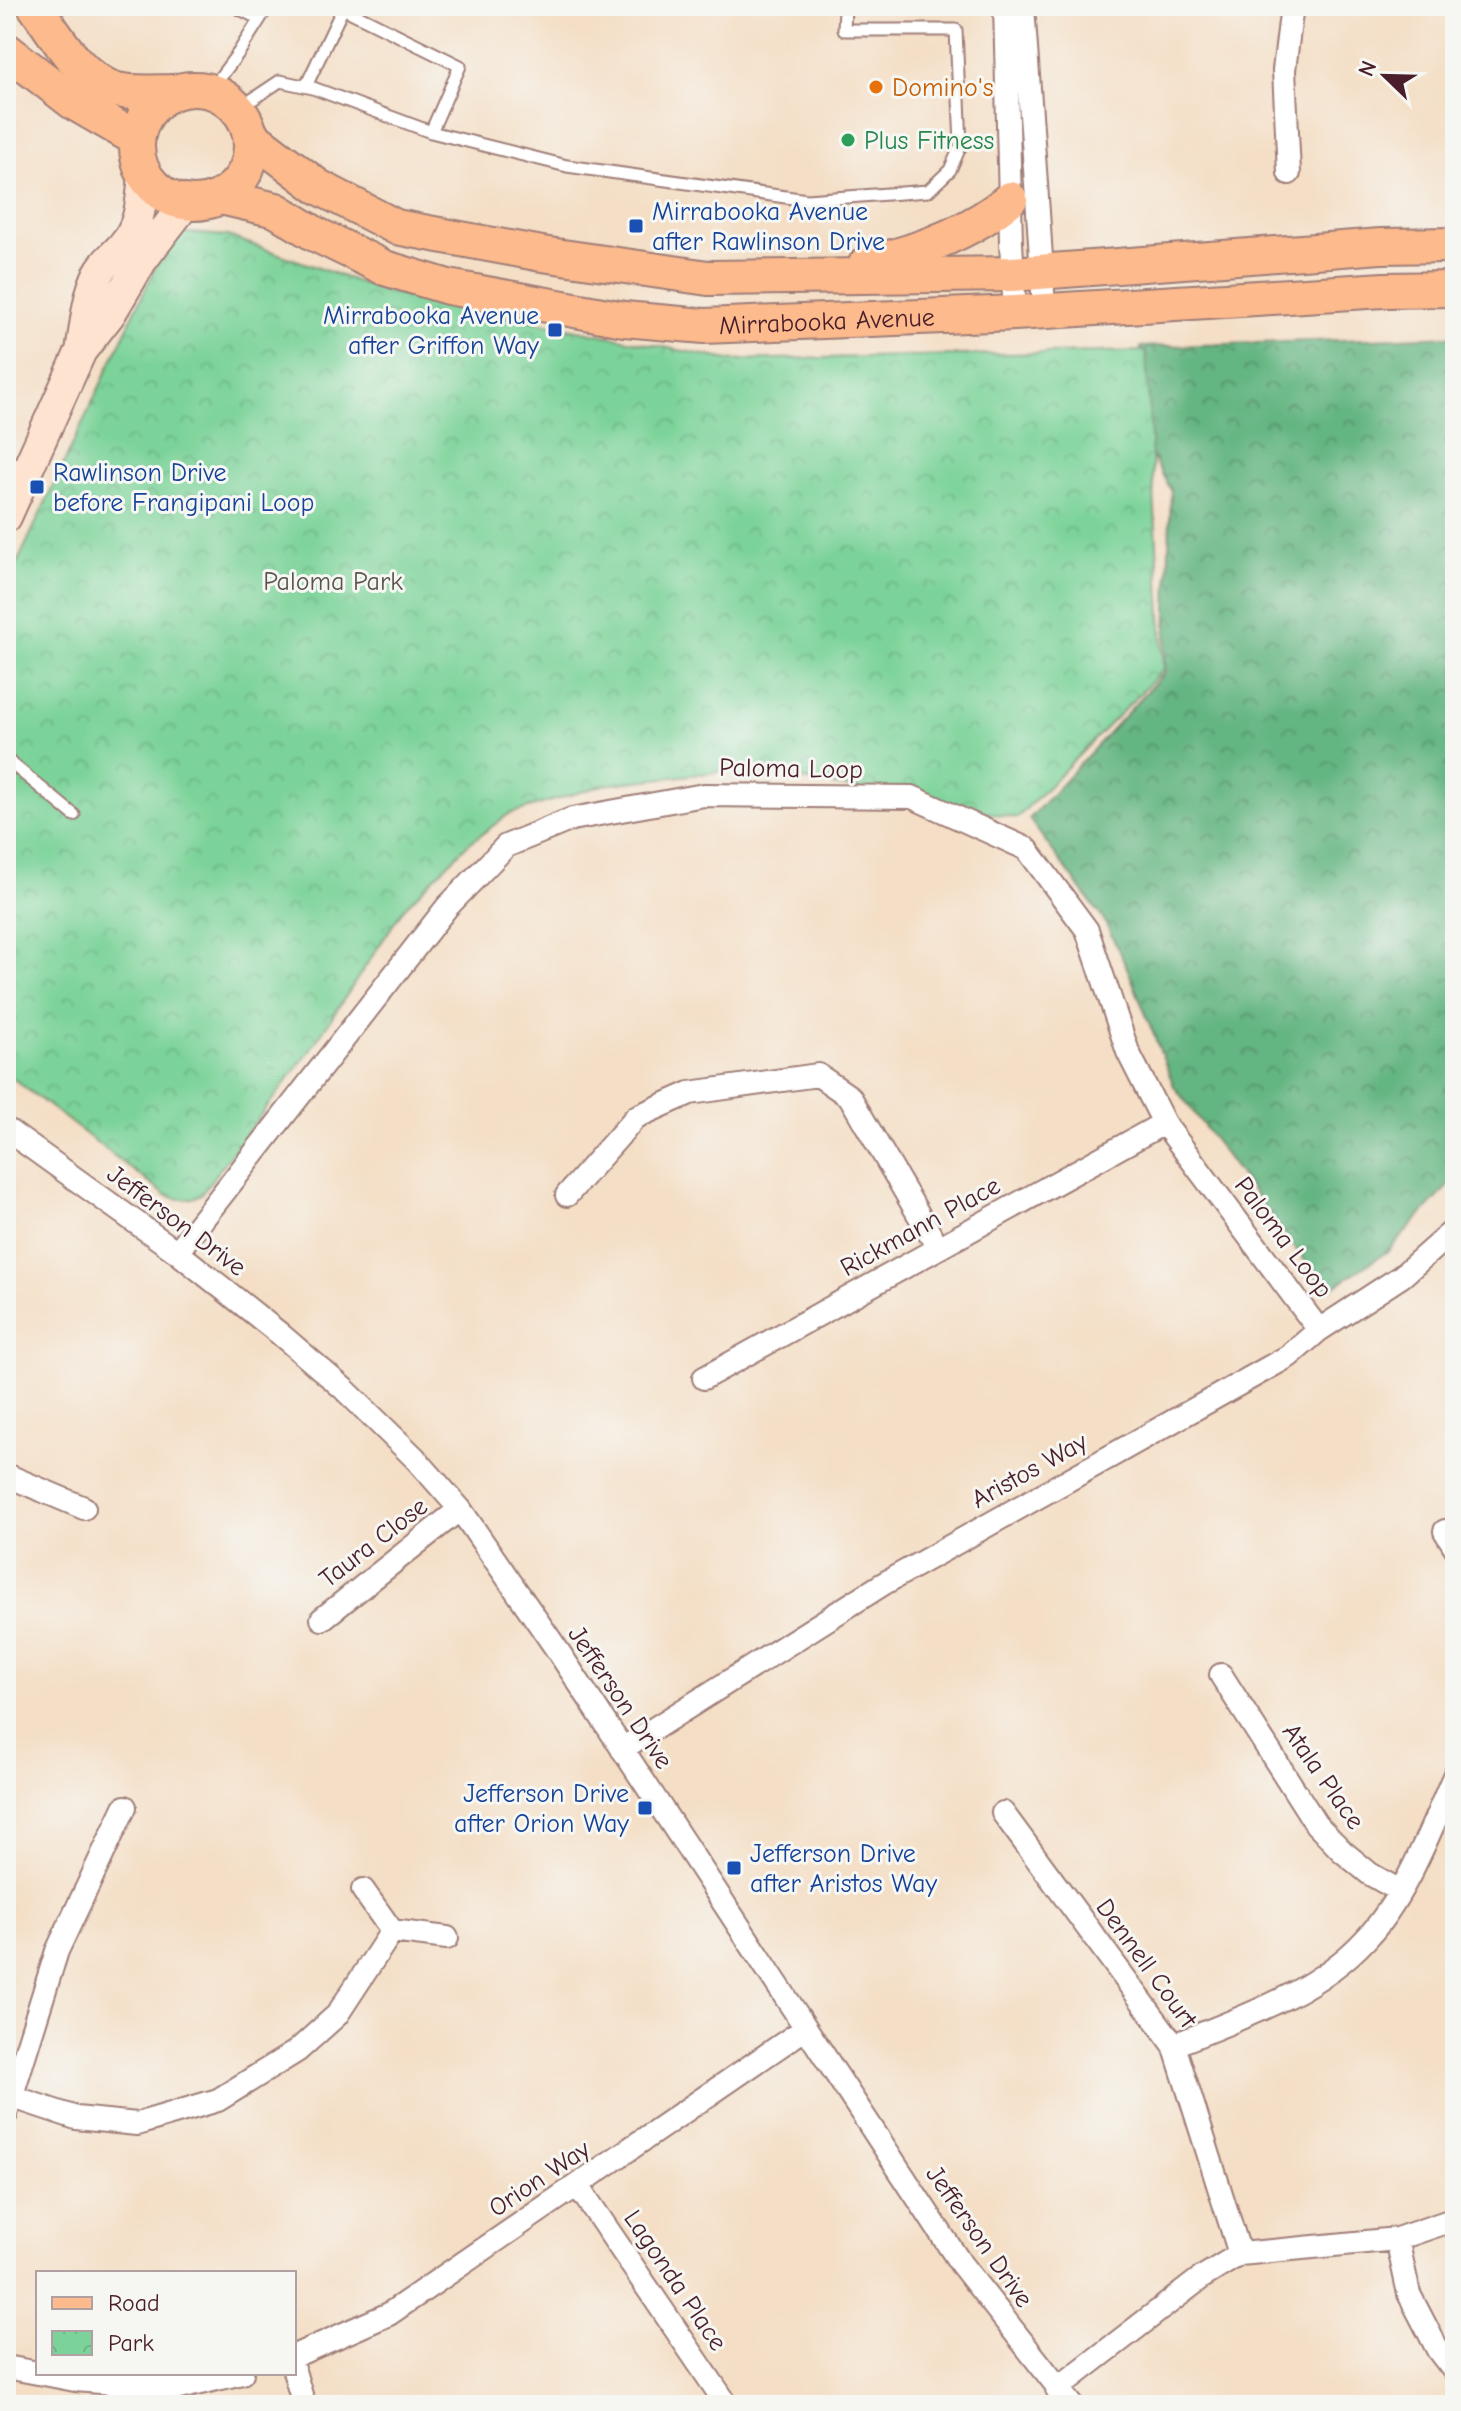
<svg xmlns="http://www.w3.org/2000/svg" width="1461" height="2411" font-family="'Comic Neue',sans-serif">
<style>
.forest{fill:url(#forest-crowns);stroke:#576a56;stroke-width:2}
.park{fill:url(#park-crowns);stroke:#627962;stroke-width:2}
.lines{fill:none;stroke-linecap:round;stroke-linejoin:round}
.lane-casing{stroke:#9f7e78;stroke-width:15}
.street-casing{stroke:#9f7e78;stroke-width:26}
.secondary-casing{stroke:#9f7e78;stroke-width:34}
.primary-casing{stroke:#9f7e78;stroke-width:38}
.lane{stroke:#fff;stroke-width:11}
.street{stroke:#fff;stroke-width:22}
.secondary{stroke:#fee3d1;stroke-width:30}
.primary{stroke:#fcba8d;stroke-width:34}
.food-dot{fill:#e8710a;stroke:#f6f6f2;stroke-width:3}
.leisure-dot{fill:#2e9e5b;stroke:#f6f6f2;stroke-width:3}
.transit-dot{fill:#1a4fb4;stroke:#f6f6f2;stroke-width:3}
.labels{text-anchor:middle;stroke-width:6;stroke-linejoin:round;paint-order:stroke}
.food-label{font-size:26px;fill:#c56008;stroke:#f6f6f2;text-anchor:start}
.leisure-label{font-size:26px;fill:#27864d;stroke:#f6f6f2;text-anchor:start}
.transit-label{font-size:26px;fill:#164399;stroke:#f6f6f2;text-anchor:start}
.street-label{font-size:26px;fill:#4a1f2b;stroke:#f6f6f2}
.park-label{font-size:26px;fill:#59554c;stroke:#f6f6f2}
</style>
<defs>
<pattern id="forest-crowns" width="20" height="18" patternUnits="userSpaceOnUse" patternTransform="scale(2)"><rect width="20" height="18" fill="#64b581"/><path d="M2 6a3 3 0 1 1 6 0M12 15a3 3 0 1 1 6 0" fill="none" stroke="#54936a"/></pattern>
<pattern id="park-crowns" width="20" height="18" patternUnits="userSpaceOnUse" patternTransform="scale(2)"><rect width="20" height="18" fill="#7bd399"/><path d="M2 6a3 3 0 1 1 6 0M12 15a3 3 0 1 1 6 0" fill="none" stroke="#6cb584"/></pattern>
</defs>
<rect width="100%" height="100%" fill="#f6f6f2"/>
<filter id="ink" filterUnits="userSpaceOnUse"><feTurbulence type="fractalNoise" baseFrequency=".0125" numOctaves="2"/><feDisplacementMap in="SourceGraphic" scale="16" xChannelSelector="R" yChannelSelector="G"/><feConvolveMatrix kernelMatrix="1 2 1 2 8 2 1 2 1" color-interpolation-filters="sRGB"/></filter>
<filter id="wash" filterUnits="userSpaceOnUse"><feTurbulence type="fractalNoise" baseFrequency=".006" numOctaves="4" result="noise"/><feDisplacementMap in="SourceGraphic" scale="32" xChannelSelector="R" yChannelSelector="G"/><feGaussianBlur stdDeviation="1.8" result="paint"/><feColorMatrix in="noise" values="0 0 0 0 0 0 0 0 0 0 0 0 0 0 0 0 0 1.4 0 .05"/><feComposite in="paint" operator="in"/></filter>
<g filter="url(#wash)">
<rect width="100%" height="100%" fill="#f4dec5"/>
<path class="forest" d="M1455,336V1179L1388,1251L1327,1291L1174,1086L1129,972L1104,920L1029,819L1165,672L1171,490L1140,435L1141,347Z"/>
<path class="park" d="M172,232L228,236L386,292L729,360L1146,351L1164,669L1017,818L742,769L603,785L509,814L468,844L404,908L311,1049L201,1194C189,1202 177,1200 164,1194L6,1073V587Z"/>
</g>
<g filter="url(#ink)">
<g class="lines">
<defs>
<path id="lane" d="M234,6L260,19
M306,86L343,8L460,66L431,132
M210,91L239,52L268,6
M238,109L280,81L313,88L431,132L567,166L807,200L928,191L950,170L961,145L956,30H844L845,6
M6,759L74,815"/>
<path id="street" d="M1005,6L1011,243L1015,313
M1023,6C1030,108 1039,209 1044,311
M1289,173L1284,70L1292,6
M6,1129L177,1252L280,1334L344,1389L415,1458L460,1509L560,1654L961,2264L1072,2405
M567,1195L636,1117L690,1093L818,1075L850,1097L938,1248
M177,1252L447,907L506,846L572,819L704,795L912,797L1027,849L1087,930L1128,1052L1164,1123L1319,1330
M704,1378L1164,1123
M6,1475L84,1508
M1445,1531L1455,1547
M322,1619L460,1509
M1221,1675L1316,1824L1342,1851L1370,1874L1400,1891
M622,1749L883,1584L1289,1356L1319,1330L1402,1276L1455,1229
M1003,1813L1174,2045L1240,2254
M363,1890L392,1931L447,1938
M1174,2045C1240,2018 1315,1994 1365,1940C1406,1897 1431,1828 1455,1774
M13,2097L76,2118L137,2124L218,2100L297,2051L337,2015L392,1931
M6,2114L57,1951L125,1807
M578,2186L727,2405
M1397,2239L1409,2294L1438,2350L1455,2372
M294,2356L389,2314L806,2028
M6,2367L38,2373
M294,2371L304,2405
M39,2373L75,2380L179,2388L242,2373
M1057,2389L1201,2278L1240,2254L1397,2239L1455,2219"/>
<path id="secondary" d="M82,345C86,322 88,294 99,273C105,261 115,255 123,245C141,225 141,201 144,176
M6,517L81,351L110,314L142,260L185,204"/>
<g id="primary">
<path d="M35,6C56,35 80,80 117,90C134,94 156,92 174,92"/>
<path d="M6,50L73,102L137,139"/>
<circle cx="194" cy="146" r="57"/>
<path d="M251,136L317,186L396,227L542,254L708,278L1012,274L1381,246L1455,245"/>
<path id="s1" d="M221,197L276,210L315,234L385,268L448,287L624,319L704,326L1015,313L1384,290L1455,289"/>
<path d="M866,264C916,252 971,233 1010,199"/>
</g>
</defs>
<use href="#lane" class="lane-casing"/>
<use href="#street" class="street-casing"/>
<use href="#secondary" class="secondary-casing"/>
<use href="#primary" class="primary-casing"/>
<use href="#lane" class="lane"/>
<use href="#street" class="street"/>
<use href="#secondary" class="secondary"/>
<use href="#primary" class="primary"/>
</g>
</g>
<circle class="food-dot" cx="876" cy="87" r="8"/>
<circle class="leisure-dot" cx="848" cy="140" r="8"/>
<g class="transit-dot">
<rect x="628" y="218" width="16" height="16" rx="4"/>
<rect x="547" y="322" width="16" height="16" rx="4"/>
<rect x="29" y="479" width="16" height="16" rx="4"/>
<rect x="637" y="1800" width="16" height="16" rx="4"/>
<rect x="726" y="1860" width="16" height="16" rx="4"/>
</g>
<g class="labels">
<g class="food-label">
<text x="892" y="96">Domino's</text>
</g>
<g class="leisure-label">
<text x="864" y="149">Plus Fitness</text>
</g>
<g class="transit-label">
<text x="652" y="220">Mirrabooka Avenue<tspan x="652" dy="30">after Rawlinson Drive</tspan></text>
<text x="539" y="324" text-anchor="end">Mirrabooka Avenue<tspan x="539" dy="30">after Griffon Way</tspan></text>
<text x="53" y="481">Rawlinson Drive<tspan x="53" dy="30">before Frangipani Loop</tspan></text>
<text x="629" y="1802" text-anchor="end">Jefferson Drive<tspan x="629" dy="30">after Orion Way</tspan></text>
<text x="750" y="1862">Jefferson Drive<tspan x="750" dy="30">after Aristos Way</tspan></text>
</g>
<g class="street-label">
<text dy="9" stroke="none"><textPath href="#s1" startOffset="628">Mirrabooka Avenue</textPath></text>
<text transform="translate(791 768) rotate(1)" y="9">Paloma Loop</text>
<text transform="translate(177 1220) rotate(37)" y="9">Jefferson Drive</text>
<text transform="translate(920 1226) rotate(-29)" y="9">Rickmann Place</text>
<text transform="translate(1284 1237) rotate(53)" y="9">Paloma Loop</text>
<text transform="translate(1029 1470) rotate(-29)" y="9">Aristos Way</text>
<text transform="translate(373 1542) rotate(-38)" y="9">Taura Close</text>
<text transform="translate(621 1697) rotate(56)" y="9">Jefferson Drive</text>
<text transform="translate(1324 1776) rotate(55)" y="9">Atala Place</text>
<text transform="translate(1147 1963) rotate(54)" y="9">Dennell Court</text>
<text transform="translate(539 2178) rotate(-34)" y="9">Orion Way</text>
<text transform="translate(980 2236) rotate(55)" y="9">Jefferson Drive</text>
<text transform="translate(676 2280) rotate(56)" y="9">Lagonda Place</text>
</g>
<g class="park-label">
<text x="333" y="590">Paloma Park</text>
</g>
</g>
<rect width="1461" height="2411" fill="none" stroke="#f6f6f2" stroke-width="32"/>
<rect x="36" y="2271" width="260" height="104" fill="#f6f6f2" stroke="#b1a0a2" stroke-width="2"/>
<rect x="52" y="2297" width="40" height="12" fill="#fcba8d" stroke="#b1a0a2" stroke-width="2"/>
<text x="108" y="2311" font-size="24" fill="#4a1f2b">Road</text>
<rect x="52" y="2331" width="40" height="24" fill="url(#park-crowns)" stroke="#b1a0a2" stroke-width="2"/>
<text x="108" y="2351" font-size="24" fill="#4a1f2b">Park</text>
<g transform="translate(1385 76) rotate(293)" stroke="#f6f6f2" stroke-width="6" paint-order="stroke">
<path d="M0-6L14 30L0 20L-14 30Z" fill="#4a1f2b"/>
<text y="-12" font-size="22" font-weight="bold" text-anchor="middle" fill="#4a1f2b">N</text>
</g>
</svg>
